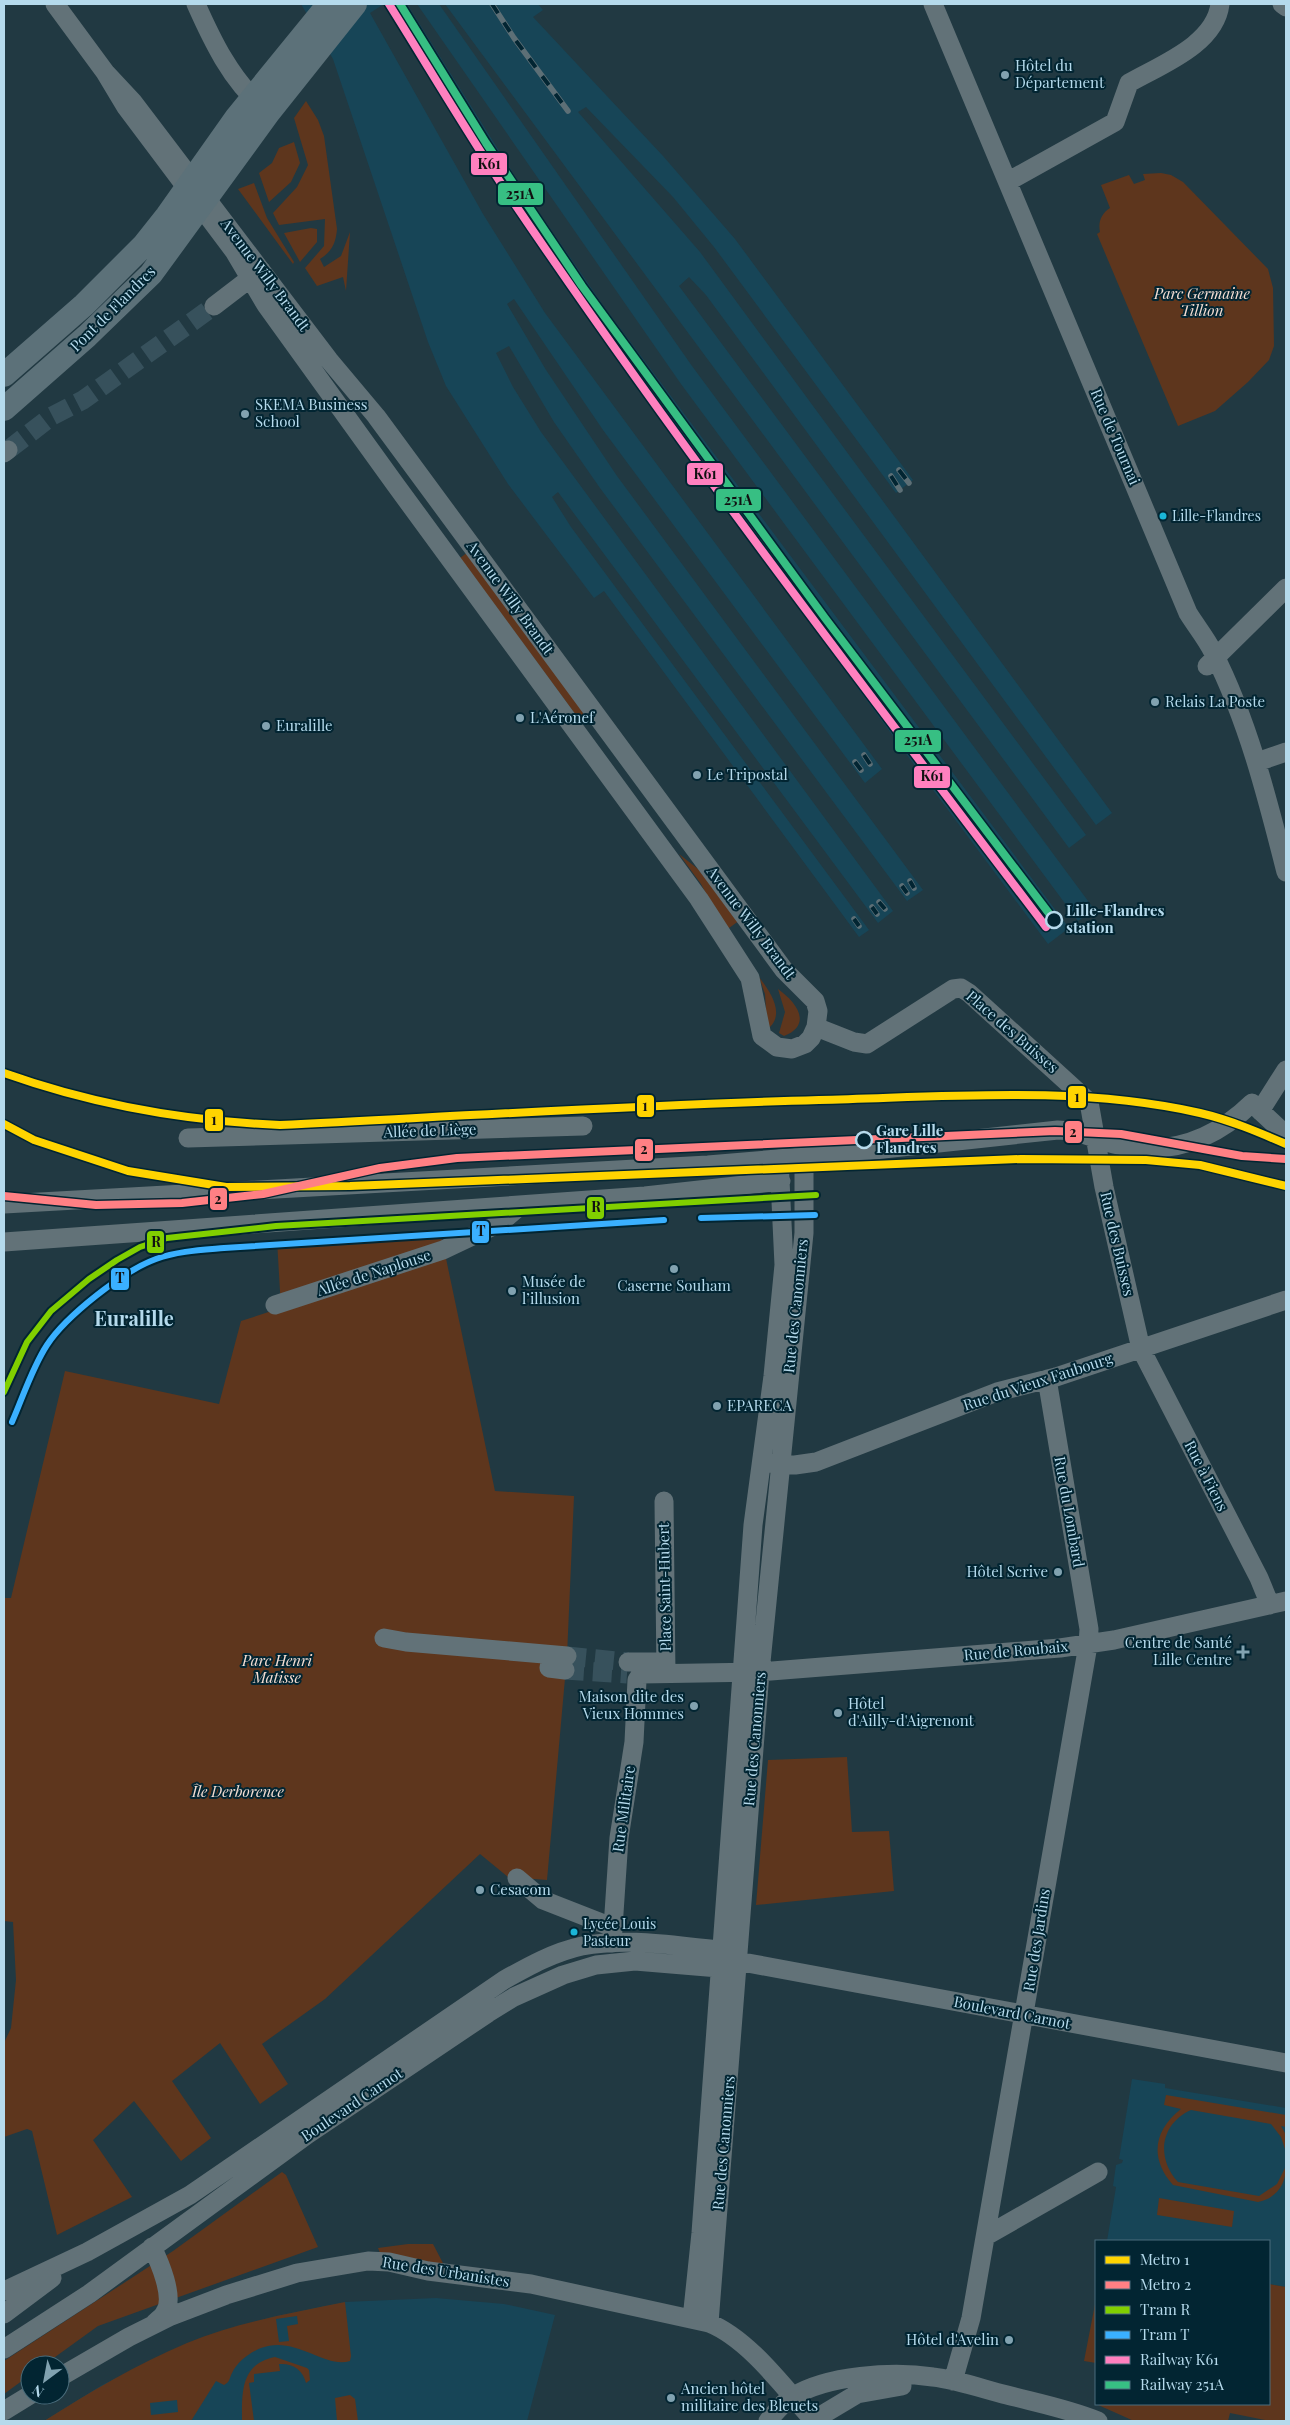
<svg xmlns="http://www.w3.org/2000/svg" width="1290" height="2425" font-family="'Playfair Display',serif">
<style>
.built{fill:#174557}
.green{fill:#5e361d;fill-rule:evenodd}
.lines{fill:none;stroke-linecap:round;stroke-linejoin:round}
.minor-tunnel{stroke:#37515c;stroke-width:19;stroke-dasharray:19 9;stroke-linecap:butt}
.minor{stroke:#627278;stroke-width:19}
.major{stroke:#5c7179;stroke-width:24}
.rail-casing{stroke:#5d6f76;stroke-width:5.5}
.rail{stroke:#022532;stroke-width:4;stroke-dasharray:11;stroke-linecap:butt}
.rail-1-casing{stroke:#022532;stroke-width:11}
.rail-2-casing{stroke:#022532;stroke-width:11}
.rail-1{stroke:#ff80bf;stroke-width:8}
.rail-2{stroke:#37bf83;stroke-width:8}
.tram-1-casing{stroke:#022532;stroke-width:10}
.tram-2-casing{stroke:#022532;stroke-width:10}
.tram-1{stroke:#81cf00;stroke-width:6}
.tram-2{stroke:#3ab0ff;stroke-width:6}
.metro-1-casing{stroke:#022532;stroke-width:11}
.metro-2-casing{stroke:#022532;stroke-width:11}
.metro-1{stroke:#ffd400;stroke-width:8}
.metro-2{stroke:#ff8084;stroke-width:8}
.poi-dot{fill:#81a2b0;stroke:#022532;stroke-width:2}
.bus-dot{fill:#1ab6d8;stroke:#022532;stroke-width:2}
.stop-dot{fill:#022532;stroke:#b5daec;stroke-width:2.5}
.labels{text-anchor:middle;stroke-width:4;stroke-linejoin:round;paint-order:stroke}
.bus-label{font-size:14px;fill:#b5daec;stroke:#022532;text-anchor:start}
.poi-label{font-size:15px;fill:#b5daec;stroke:#022532;text-anchor:start}
.street-label{font-size:15px;fill:#b5daec;stroke:#022532}
.park-label{font-size:15px;font-style:italic;fill:#f6dfd4;stroke:#022532}
.stop-label{font-size:15px;font-weight:bold;fill:#b5daec;stroke:#022532;text-anchor:start}
.district-label{font-size:20px;font-weight:bold;fill:#b5daec;stroke:#022532}
.line-badge{stroke:#022532;stroke-width:2}
.pale-badge-label{font-size:14px;text-anchor:middle;font-weight:bold;fill:#111}
</style>
<rect width="100%" height="100%" fill="#213942"/>
<path class="built" d="M301,4H407L523,189L605,308L1069,928L1048,944L904,751L637,388L545,258L384,4L370,13L483,214L545,313L882,769L865,783L603,430L514,299L507,304L546,370L617,476L923,890L907,901L600,488L554,422L509,346L496,353L513,387L541,432L893,911L878,923L558,492L552,497L571,527L869,930L859,937L604,591L594,598L508,484L446,386L428,342L333,59Z
M417,4H439L692,366L1094,909L1078,921L681,384Z
M445,4H538L543,10L533,17L663,156L735,239L913,480L896,493L714,247L673,197L586,107L578,112L700,252L1112,813L1096,825L706,295L689,277L679,286L1086,835L1069,848Z
M1132,2079L1165,2084V2088L1286,2108V2287L1269,2284V2241H1107L1116,2187L1113,2186L1116,2165L1122,2163L1123,2160L1119,2159Z
M436,2298L504,2304L555,2315L527,2421H44L102,2385L188,2343L240,2326L272,2317L345,2302Z"/>
<path class="green" d="M306,101L318,120L324,136L337,229C336,242 332,252 320,259L324,267L341,256L350,232L346,291L343,277L317,286L305,268L324,246L325,219L279,225L273,213L297,187L308,165L294,118Z
M294,142L300,163L291,182L269,202L259,173L272,163L279,148Z
M1161,173L1171,175L1183,182L1268,269L1273,288L1274,346L1269,360L1248,382L1215,411L1178,426L1097,234L1100,232C1098,222 1101,214 1110,208L1101,185L1129,175L1134,184L1145,180L1143,174Z
M254,183L267,218L294,262L293,264L238,189Z
M311,228L317,229V242L300,262L284,233Z
M468,552L589,716L581,722L460,558Z
M679,854L698,869L740,920L725,931L701,884Z
M759,977C769,990 785,1012 770,1027L767,1026L765,994Z
M778,989C795,1001 814,1024 784,1036L779,1033L785,1012Z
M440,1230L495,1491L574,1496L567,1656L547,1880L508,1877L480,1854L325,1999L262,2044L288,2084L260,2104L220,2043L172,2081L211,2138L181,2161L134,2101L93,2140L132,2197L57,2235L32,2131L27,2129L4,2137V2043L11,2028L16,1980L13,1922L4,1921V1598H11L65,1371L219,1404L241,1321L281,1308L277,1240Z
M847,1757L852,1832L889,1831L894,1891L756,1905L768,1760Z
M1166,2095L1286,2115V2127L1281,2126L1286,2135V2152L1281,2137L1271,2124L1191,2110C1160,2124 1156,2158 1178,2182L1259,2196L1277,2184L1286,2166C1286,2184 1277,2198 1258,2202L1173,2185C1149,2158 1154,2130 1181,2109L1164,2105Z
M282,2172L286,2175L318,2247L98,2326L44,2365H30V2375L4,2394V2361L173,2251Z
M1159,2198L1234,2211L1232,2227L1157,2215Z
M408,2244H433L445,2267L380,2253L378,2248Z
M1269,2284L1286,2287V2421H1270L1230,2413L1228,2421H1134L1096,2404H1269Z
M1096,2299V2363L1084,2361Z
M345,2302L351,2356L350,2361C325,2369 295,2335 261,2348C249,2353 237,2362 232,2373C229,2379 230,2382 224,2385L216,2381L191,2421H44C90,2392 137,2364 187,2343C237,2322 292,2313 345,2302ZM297,2316L298,2324L287,2326L289,2341L279,2342L276,2319ZM177,2400L178,2412L151,2415L150,2403Z
M275,2357L307,2368L309,2370L310,2380L306,2383C303,2370 293,2363 279,2364L280,2371L254,2374V2382L249,2383L254,2421H242C242,2393 240,2364 275,2357Z
M350,2395L355,2399L358,2421H337L335,2398Z"/>
<g class="lines">
<path class="minor-tunnel" d="M8,450L52,416L83,400L214,306
M567,1656L628,1662
M565,1670L627,1674"/>
<path class="minor" d="M55,4L105,72L126,107L234,251L266,305L395,484L699,899L750,978L762,1036L777,1047L792,1049L805,1044L811,1038L816,1027L818,1011L815,1001L784,970L376,416L329,360L133,102L105,72
M196,4C212,40 231,80 262,106
M933,4L1188,613C1196,626 1206,638 1213,652C1248,721 1267,797 1286,872
M1282,4L1286,7
M1009,181L1115,122L1129,83C1160,65 1215,45 1220,4
M214,306L261,270
M4,453L8,450
M1207,666L1286,588
M1257,762L1286,752
M816,1027L854,1042L867,1044L953,989L961,988L969,993L1089,1102L1104,1187L1141,1349L1259,1578L1270,1605
M1260,1111L1286,1070
M188,1138L583,1126
M4,1204L708,1165L837,1154L1058,1130C1078,1130 1095,1139 1114,1144C1168,1157 1213,1141 1252,1103L1286,1135
M4,1242L645,1196L781,1181
M275,1305L443,1250L500,1223L521,1205
M768,1463L795,1465L816,1462L997,1392L1056,1377L1286,1300
M664,1501L666,1673
M384,1638L406,1642L567,1656
M551,1655L549,1668L565,1670
M628,1662H663
M517,1878L543,1900L612,1927
M612,1943L619,1838L634,1742L637,1680L641,1674L760,1672L1060,1648L1114,1640L1286,1601
M986,2236L1098,2172
M152,2247C159,2261 175,2297 165,2312C163,2317 157,2320 154,2324
M4,2291L87,2252L190,2195L504,1980C529,1966 554,1952 582,1946C628,1937 674,1946 720,1950L728,1952L731,1955
M4,2314L52,2278
M692,2319L701,2233L753,1525L773,1376L784,1265L779,1159
M709,2323L760,1672L804,1233V1157
M4,2349L89,2294L308,2134L488,2013L514,1997L563,1975L596,1965L635,1961L719,1968L737,1961L1286,2063
M60,2377L129,2337L171,2316L226,2295L297,2273L368,2261L389,2262L428,2271L531,2284L709,2323C749,2339 785,2389 813,2420
M953,2381L971,2318L1088,1645L1089,1629L1047,1379
M4,2411L30,2395
M768,2421C775,2413 782,2403 792,2397C827,2375 893,2371 933,2377C958,2380 983,2389 1007,2395C1038,2403 1069,2409 1098,2421
M812,2421L857,2394L902,2386"/>
<path class="major" d="M4,375L84,305L144,245L167,216L237,117L329,4
M4,409L87,336L151,274L269,112L355,4"/>
<defs>
<path id="rail" d="M492,4L514,38L568,111
M899,470L909,483
M891,476L900,490
M864,755L870,764
M855,762L861,770
M910,881L914,888
M902,886L907,893
M879,902L885,909
M872,907L877,914
M854,919L859,926"/>
</defs>
<use href="#rail" class="rail-casing"/>
<use href="#rail" class="rail"/>
<defs>
<path id="rail-1" d="M389,4C429,68 468,134 510,197C679,447 864,687 1046,927"/>
<path id="rail-2" d="M400,4L486,143L582,286L825,618L1054,920"/>
</defs>
<use href="#rail-1" class="rail-1-casing"/>
<use href="#rail-2" class="rail-2-casing"/>
<use href="#rail-1" class="rail-1"/>
<use href="#rail-2" class="rail-2"/>
<defs>
<path id="tram-1" d="M4,1392L27,1342L51,1311L89,1279L117,1260L140,1247L167,1238L276,1226L816,1195"/>
<path id="tram-2" d="M701,1218L815,1215
M12,1422C23,1397 32,1368 47,1345C66,1316 123,1271 156,1259C178,1251 201,1250 224,1248L664,1220"/>
</defs>
<use href="#tram-1" class="tram-1-casing"/>
<use href="#tram-2" class="tram-2-casing"/>
<use href="#tram-1" class="tram-1"/>
<use href="#tram-2" class="tram-2"/>
<defs>
<path id="metro-1" d="M4,1073C94,1105 184,1121 280,1125C460,1116 639,1105 819,1100C946,1097 1075,1085 1200,1113C1230,1120 1258,1132 1286,1144
M4,1124L34,1140L128,1171L226,1187L350,1186L1021,1159L1146,1160L1200,1165L1286,1186"/>
<path id="metro-2" d="M4,1196L96,1205L182,1203L263,1194L380,1168L457,1158L1055,1131L1121,1134L1242,1156L1286,1159"/>
</defs>
<use href="#metro-1" class="metro-1-casing"/>
<use href="#metro-2" class="metro-2-casing"/>
<use href="#metro-1" class="metro-1"/>
<use href="#metro-2" class="metro-2"/>
</g>
<g class="poi-dot">
<circle cx="1005" cy="75" r="5"/>
<circle cx="245" cy="414" r="5"/>
<circle cx="1155" cy="702" r="5"/>
<circle cx="520" cy="718" r="5"/>
<circle cx="266" cy="726" r="5"/>
<circle cx="697" cy="775" r="5"/>
<circle cx="674" cy="1269" r="5"/>
<circle cx="512" cy="1291" r="5"/>
<circle cx="717" cy="1406" r="5"/>
<circle cx="1058" cy="1572" r="5"/>
<path d="M1240.5 1644.5h5v5h5v5h-5v5h-5v-5h-5v-5h5z"/>
<circle cx="694" cy="1706" r="5"/>
<circle cx="838" cy="1713" r="5"/>
<circle cx="480" cy="1890" r="5"/>
<circle cx="1009" cy="2340" r="5"/>
<circle cx="671" cy="2398" r="5"/>
</g>
<g class="bus-dot">
<circle cx="1163" cy="516" r="4.5"/>
<circle cx="574" cy="1932" r="4.5"/>
</g>
<g class="stop-dot">
<circle cx="1054" cy="920" r="8"/>
<circle cx="864" cy="1140" r="8"/>
</g>
<g class="labels">
<g class="bus-label">
<text x="1172" y="521">Lille-Flandres</text>
<text x="583" y="1929">Lycée Louis<tspan x="583" dy="17">Pasteur</tspan></text>
</g>
<g class="poi-label">
<text x="1015" y="71">Hôtel du<tspan x="1015" dy="17">Département</tspan></text>
<text x="255" y="410">SKEMA Business<tspan x="255" dy="17">School</tspan></text>
<text x="1165" y="707">Relais La Poste</text>
<text x="530" y="723">L'Aéronef</text>
<text x="276" y="731">Euralille</text>
<text x="707" y="780">Le Tripostal</text>
<text x="522" y="1287">Musée de<tspan x="522" dy="17">l’illusion</tspan></text>
<text x="674" y="1291" text-anchor="middle">Caserne Souham</text>
<text x="727" y="1411">EPARECA</text>
<text x="1048" y="1577" text-anchor="end">Hôtel Scrive</text>
<text x="1232" y="1648" text-anchor="end">Centre de Santé<tspan x="1232" dy="17">Lille Centre</tspan></text>
<text x="684" y="1702" text-anchor="end">Maison dite des<tspan x="684" dy="17">Vieux Hommes</tspan></text>
<text x="848" y="1709">Hôtel<tspan x="848" dy="17">d'Ailly-d'Aigrenont</tspan></text>
<text x="490" y="1895">Cesacom</text>
<text x="999" y="2345" text-anchor="end">Hôtel d'Avelin</text>
<text x="681" y="2394">Ancien hôtel<tspan x="681" dy="17">militaire des Bleuets</tspan></text>
</g>
<g class="street-label">
<text transform="translate(265 275) rotate(53)" y="5">Avenue Willy Brandt</text>
<text transform="translate(113 309) rotate(-45)" y="5">Pont de Flandres</text>
<text transform="translate(1115 437) rotate(67)" y="5">Rue de Tournai</text>
<text transform="translate(510 598) rotate(54)" y="5">Avenue Willy Brandt</text>
<text transform="translate(751 923) rotate(53)" y="5">Avenue Willy Brandt</text>
<text transform="translate(1012 1032) rotate(41)" y="5">Place des Buisses</text>
<text transform="translate(430 1131) rotate(-2)" y="5">Allée de Liège</text>
<text transform="translate(1117 1244) rotate(77)" y="5">Rue des Buisses</text>
<text transform="translate(374 1273) rotate(-18)" y="5">Allée de Naplouse</text>
<text transform="translate(796 1306) rotate(-84)" y="5">Rue des Canonniers</text>
<text transform="translate(1038 1382) rotate(-18)" y="5">Rue du Vieux Faubourg</text>
<text transform="translate(1206 1476) rotate(63)" y="5">Rue à Fiens</text>
<text transform="translate(1069 1512) rotate(80)" y="5">Rue du Lombard</text>
<text transform="translate(665 1587) rotate(-91)" y="5">Place Saint-Hubert</text>
<text transform="translate(1016 1651) rotate(-5)" y="5">Rue de Roubaix</text>
<text transform="translate(755 1739) rotate(-85)" y="5">Rue des Canonniers</text>
<text transform="translate(624 1809) rotate(-82)" y="5">Rue Militaire</text>
<text transform="translate(1037 1940) rotate(-81)" y="5">Rue des Jardins</text>
<text transform="translate(1012 2013) rotate(11)" y="5">Boulevard Carnot</text>
<text transform="translate(352 2105) rotate(-34)" y="5">Boulevard Carnot</text>
<text transform="translate(724 2143) rotate(-85)" y="5">Rue des Canonniers</text>
<text transform="translate(446 2272) rotate(9)" y="5">Rue des Urbanistes</text>
</g>
<g class="park-label">
<text x="1202" y="299">Parc Germaine<tspan x="1202" dy="17">Tillion</tspan></text>
<text x="277" y="1666">Parc Henri<tspan x="277" dy="17">Matisse</tspan></text>
<text x="238" y="1797">Île Derborence</text>
</g>
<g class="stop-label">
<text x="1066" y="916">Lille-Flandres<tspan x="1066" dy="17">station</tspan></text>
<text x="876" y="1136">Gare Lille<tspan x="876" dy="17">Flandres</tspan></text>
</g>
<g class="district-label">
<text x="134" y="1326">Euralille</text>
</g>
</g>
<g class="line-badge">
<rect x="470" y="152" width="38" height="24" rx="5" fill="#ff80bf"/>
<rect x="497" y="182" width="47" height="24" rx="5" fill="#37bf83"/>
<rect x="686" y="462" width="38" height="24" rx="5" fill="#ff80bf"/>
<rect x="715" y="488" width="47" height="24" rx="5" fill="#37bf83"/>
<rect x="894" y="729" width="48" height="24" rx="5" fill="#37bf83"/>
<rect x="913" y="765" width="38" height="24" rx="5" fill="#ff80bf"/>
<rect x="1067" y="1085" width="20" height="24" rx="5" fill="#ffd400"/>
<rect x="636" y="1094" width="19" height="24" rx="5" fill="#ffd400"/>
<rect x="204" y="1108" width="20" height="24" rx="5" fill="#ffd400"/>
<rect x="1064" y="1120" width="19" height="24" rx="5" fill="#ff8084"/>
<rect x="634" y="1138" width="20" height="24" rx="5" fill="#ff8084"/>
<rect x="209" y="1187" width="19" height="24" rx="5" fill="#ff8084"/>
<rect x="586" y="1196" width="19" height="24" rx="5" fill="#81cf00"/>
<rect x="471" y="1220" width="19" height="24" rx="5" fill="#3ab0ff"/>
<rect x="146" y="1230" width="19" height="24" rx="5" fill="#81cf00"/>
<rect x="110" y="1267" width="20" height="24" rx="5" fill="#3ab0ff"/>
</g>
<g class="pale-badge-label">
<text x="489" y="169">K61</text>
<text x="520" y="199">251A</text>
<text x="705" y="479">K61</text>
<text x="738" y="505">251A</text>
<text x="918" y="745">251A</text>
<text x="932" y="781">K61</text>
<text x="1077" y="1102">1</text>
<text x="645" y="1111">1</text>
<text x="214" y="1125">1</text>
<text x="1073" y="1137">2</text>
<text x="644" y="1154">2</text>
<text x="218" y="1204">2</text>
<text x="596" y="1212">R</text>
<text x="481" y="1236">T</text>
<text x="156" y="1247">R</text>
<text x="120" y="1283">T</text>
</g>
<rect width="1290" height="2425" fill="none" stroke="#b5daec" stroke-width="10"/>
<rect x="1095" y="2240" width="175" height="165" fill="#022532" stroke="#4a6d7c"/>
<rect x="1105" y="2256" width="25" height="8" fill="#ffd400" stroke="#4a6d7c"/>
<text x="1140" y="2265" font-size="15" fill="#b5daec">Metro 1</text>
<rect x="1105" y="2281" width="25" height="8" fill="#ff8084" stroke="#4a6d7c"/>
<text x="1140" y="2290" font-size="15" fill="#b5daec">Metro 2</text>
<rect x="1105" y="2306" width="25" height="8" fill="#81cf00" stroke="#4a6d7c"/>
<text x="1140" y="2315" font-size="15" fill="#b5daec">Tram R</text>
<rect x="1105" y="2331" width="25" height="8" fill="#3ab0ff" stroke="#4a6d7c"/>
<text x="1140" y="2340" font-size="15" fill="#b5daec">Tram T</text>
<rect x="1105" y="2356" width="25" height="8" fill="#ff80bf" stroke="#4a6d7c"/>
<text x="1140" y="2365" font-size="15" fill="#b5daec">Railway K61</text>
<rect x="1105" y="2381" width="25" height="8" fill="#37bf83" stroke="#4a6d7c"/>
<text x="1140" y="2390" font-size="15" fill="#b5daec">Railway 251A</text>
<g transform="translate(45 2380) rotate(212)"><circle r="24" fill="#022532" stroke="#4a6d7c"/>
<path d="M0-4L9 19L0 12L-9 19Z" fill="#81a2b0"/>
<text y="-8" font-size="14" font-weight="bold" text-anchor="middle" fill="#b5daec">N</text>
</g>
</svg>
